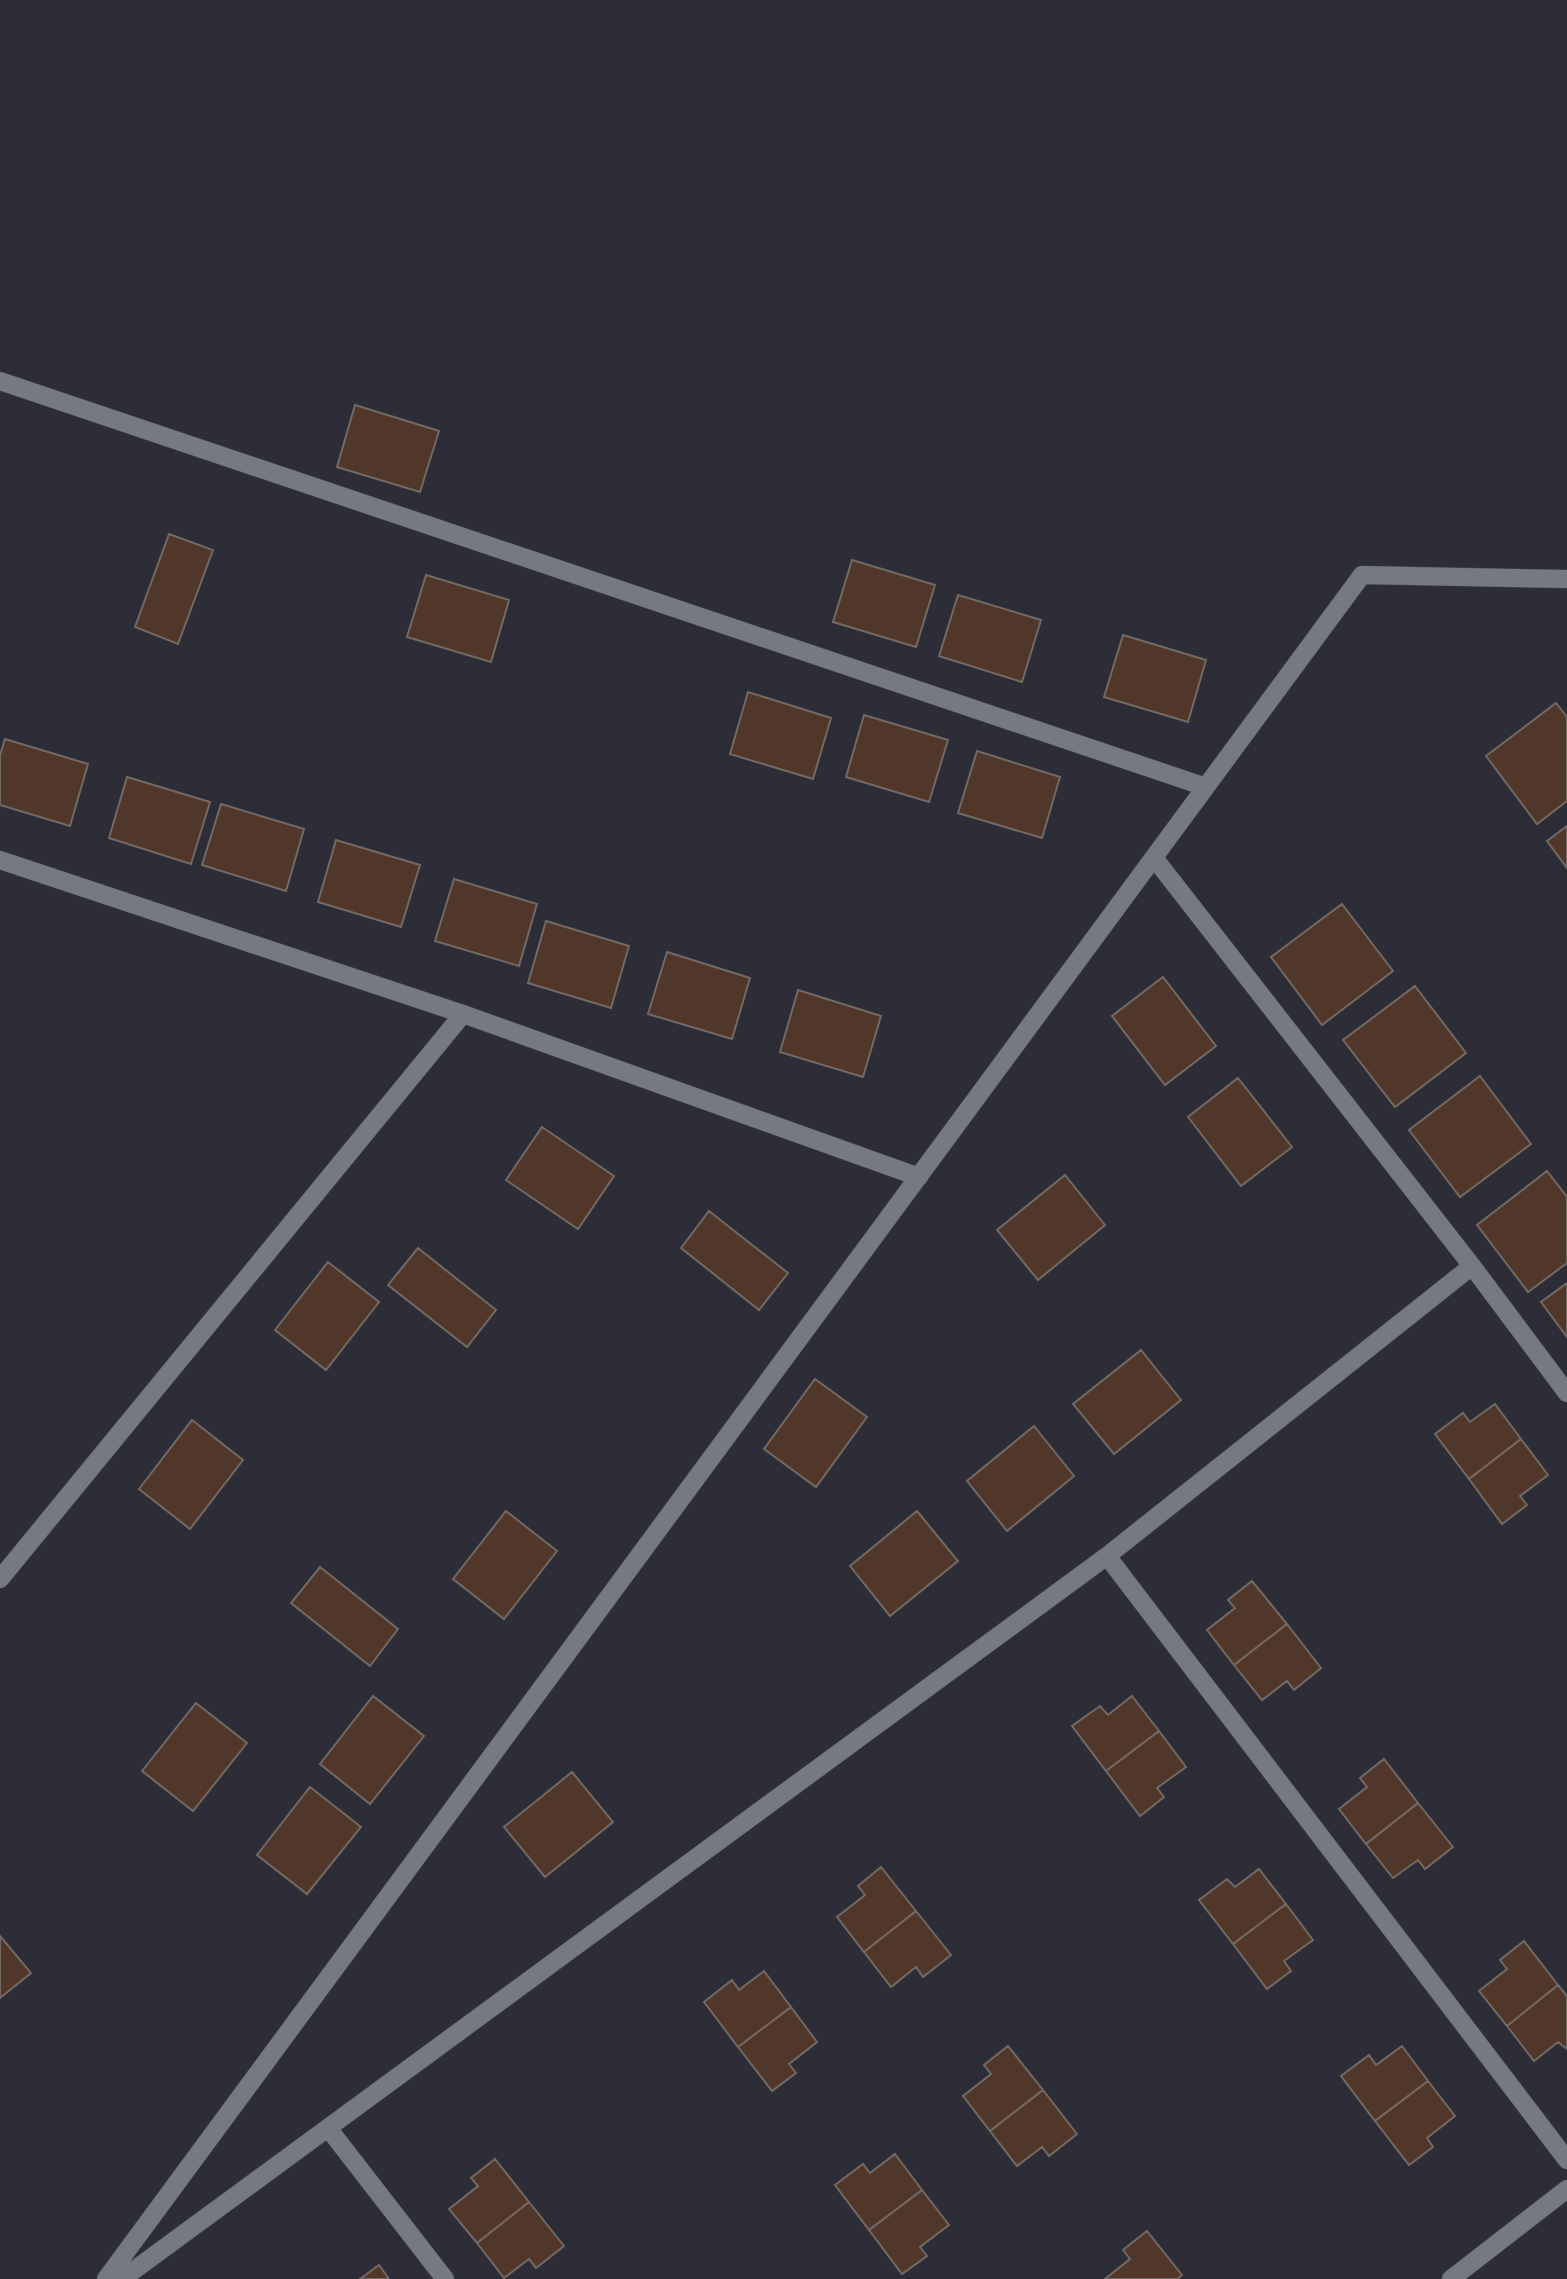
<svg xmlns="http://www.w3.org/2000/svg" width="1567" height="2279" font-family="Poppins,sans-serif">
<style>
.building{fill:#51372a;stroke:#736964;stroke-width:2}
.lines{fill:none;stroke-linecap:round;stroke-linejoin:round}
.minor-casing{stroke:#494a51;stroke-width:19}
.minor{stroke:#767882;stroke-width:18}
</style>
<rect width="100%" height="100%" fill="#2c2d36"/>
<path class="building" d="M355,405L439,431L420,492L337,467Z
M169,534L213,550L178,644L135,627Z
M852,560L935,585L916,647L833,622Z
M426,575L509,600L491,662L407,637Z
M958,595L1041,620L1022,682L939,656Z
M1123,635L1206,660L1188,722L1104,697Z
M748,692L831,718L813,779L730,754Z
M1556,703L1567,717V801L1537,824L1486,756Z
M864,715L948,740L929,802L846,777Z
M5,739L88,764L70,826L0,805V755Z
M977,751L1060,777L1042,838L958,813Z
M127,777L210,802L191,864L109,838Z
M221,804L304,829L286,891L202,865Z
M1567,826V868L1547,841Z
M336,840L420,865L401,927L318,902Z
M454,879L537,904L519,966L435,941Z
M1342,904L1393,971L1322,1025L1271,957Z
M546,921L629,946L611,1008L528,983Z
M667,952L750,978L732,1039L648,1014Z
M1163,977L1216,1046L1165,1085L1112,1016Z
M1415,986L1466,1053L1395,1107L1343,1040Z
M798,990L881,1016L863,1077L780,1052Z
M1480,1076L1531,1144L1460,1197L1409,1130Z
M1238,1078L1292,1147L1241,1186L1188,1117Z
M542,1127L614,1176L578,1229L506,1180Z
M1547,1171L1567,1197V1263L1528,1292L1477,1225Z
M1065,1175L1105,1225L1038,1280L997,1230Z
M709,1211L788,1273L759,1310L681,1248Z
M418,1248L496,1310L467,1347L388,1285Z
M328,1262L379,1302L326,1370L275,1330Z
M1567,1283V1337L1541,1302Z
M1141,1350L1181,1400L1114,1454L1073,1404Z
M815,1379L867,1417L816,1487L764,1449Z
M1495,1404L1521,1439L1469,1479L1435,1434L1463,1413L1470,1422Z
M192,1420L243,1460L190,1529L139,1489Z
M1034,1426L1074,1476L1007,1531L967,1481Z
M1521,1439L1548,1475L1520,1496L1527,1505L1502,1524L1469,1479Z
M506,1511L557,1551L504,1619L453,1579Z
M917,1511L958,1561L890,1616L850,1566Z
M320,1567L398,1629L370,1666L291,1603Z
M1252,1581L1287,1624L1234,1665L1207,1630L1235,1608L1228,1600Z
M1287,1624L1321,1668L1294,1690L1287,1681L1262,1700L1234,1665Z
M373,1696L424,1736L370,1804L320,1764Z
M1132,1696L1159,1731L1106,1771L1072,1726L1100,1706L1108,1715Z
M196,1703L247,1743L193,1811L142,1771Z
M1159,1731L1186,1767L1157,1788L1164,1797L1140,1816L1106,1771Z
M1384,1759L1418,1803L1366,1844L1339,1809L1367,1787L1360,1778Z
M572,1772L613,1822L545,1877L504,1827Z
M310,1787L361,1827L307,1894L257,1855Z
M1418,1803L1453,1847L1425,1869L1418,1860L1393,1878L1366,1844Z
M881,1867L916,1911L864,1952L837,1917L865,1895L858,1886Z
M1259,1869L1286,1904L1233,1944L1199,1900L1227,1879L1235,1887Z
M1286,1904L1313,1940L1284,1961L1291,1971L1267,1989L1233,1944Z
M916,1911L951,1955L923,1977L916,1967L891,1987L864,1952Z
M0,1936L31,1973L0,1998Z
M1524,1941L1558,1985L1507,2026L1479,1991L1507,1969L1500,1960Z
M764,1971L791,2007L738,2047L704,2002L732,1980L739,1990Z
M1558,1985L1567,1996V2049L1558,2042L1534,2061L1507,2026Z
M791,2007L817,2042L789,2064L796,2073L772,2091L738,2047Z
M1008,2046L1043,2090L990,2131L963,2096L991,2074L984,2065Z
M1402,2046L1428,2081L1375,2121L1341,2076L1369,2055L1376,2065Z
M1428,2081L1455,2116L1427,2138L1433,2147L1409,2165L1375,2121Z
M1043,2090L1077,2134L1049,2156L1042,2147L1017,2166L990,2131Z
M895,2154L922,2190L869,2230L835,2185L863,2164L870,2173Z
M495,2159L529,2202L477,2243L449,2209L478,2186L471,2178Z
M922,2190L949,2225L920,2247L927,2256L902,2274L869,2230Z
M529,2202L564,2246L536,2268L529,2259L504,2278L477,2243Z
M1147,2231L1182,2275L1177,2279H1105L1130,2259L1123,2250Z
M379,2265L389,2279H360Z"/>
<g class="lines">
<defs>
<path id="minor" d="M0,381L1206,787
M1155,859L1472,1266L1567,1393
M0,860L463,1014L919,1177
M1107,1556L1567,2160
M0,1579L463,1014
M328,2128L445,2279
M106,2279L1362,575L1567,579
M122,2279L1107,1556L1472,1266
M1451,2279L1567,2189"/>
</defs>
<use href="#minor" class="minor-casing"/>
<use href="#minor" class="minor"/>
</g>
</svg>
